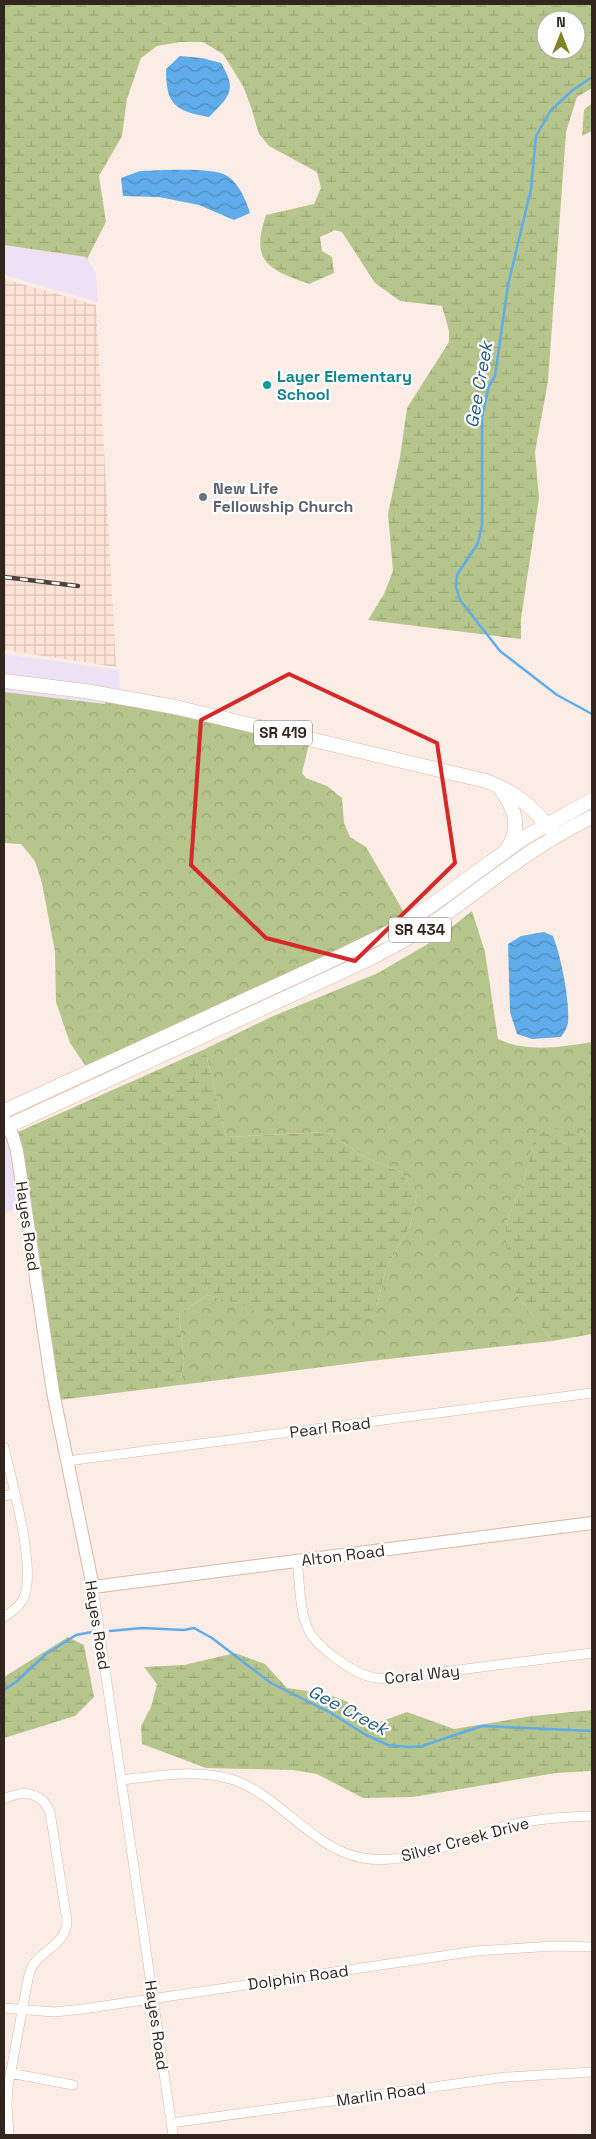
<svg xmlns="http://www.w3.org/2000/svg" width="596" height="2139" font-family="'Space Grotesk',sans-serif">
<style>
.commercial{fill:#eee1f5}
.industrial{fill:url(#industrial-grid)}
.grass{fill:url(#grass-dots)}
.forest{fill:url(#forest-crowns)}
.wetland{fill:url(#wetland-marsh);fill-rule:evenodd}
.water{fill:url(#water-waves)}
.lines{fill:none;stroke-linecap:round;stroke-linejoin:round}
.stream{stroke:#60acea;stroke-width:2.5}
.street-casing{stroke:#d8b8a5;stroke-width:10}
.secondary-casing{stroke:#d8b8a5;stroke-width:14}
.primary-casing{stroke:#d8b8a5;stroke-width:15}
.street{stroke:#fff;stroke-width:9}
.secondary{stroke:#fff;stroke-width:12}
.primary{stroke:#fff;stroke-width:14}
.rail-casing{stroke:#4f423b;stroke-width:4.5}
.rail{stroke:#fff;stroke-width:2.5;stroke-dasharray:8;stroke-linecap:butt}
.marked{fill:none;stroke:#d62828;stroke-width:4;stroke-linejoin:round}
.culture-dot{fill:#0f9aa8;stroke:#fff;stroke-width:2}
.worship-dot{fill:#6b7280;stroke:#fff;stroke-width:2}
.labels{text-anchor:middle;stroke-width:4.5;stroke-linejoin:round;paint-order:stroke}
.shield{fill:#fff;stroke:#706662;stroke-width:1}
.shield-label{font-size:15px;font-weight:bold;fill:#32251e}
.culture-label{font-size:16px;font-weight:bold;fill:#0d838f;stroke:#fff;text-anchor:start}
.worship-label{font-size:16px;font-weight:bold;fill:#5b616d;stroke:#fff;text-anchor:start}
.street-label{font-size:16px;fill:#32251e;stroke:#fff}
.water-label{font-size:18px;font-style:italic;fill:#255b84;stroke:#fff}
</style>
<defs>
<pattern id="industrial-grid" width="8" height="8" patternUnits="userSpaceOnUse" patternTransform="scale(1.25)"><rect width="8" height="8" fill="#fde4d6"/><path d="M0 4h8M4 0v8" fill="none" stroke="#d9c3b7"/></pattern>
<pattern id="grass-dots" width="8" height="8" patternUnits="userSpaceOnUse" patternTransform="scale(1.25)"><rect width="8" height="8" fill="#b6c58b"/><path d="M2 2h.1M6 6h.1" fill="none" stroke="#9da978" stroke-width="1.8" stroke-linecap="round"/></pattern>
<pattern id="forest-crowns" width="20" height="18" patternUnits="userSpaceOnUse" patternTransform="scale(1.25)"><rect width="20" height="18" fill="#b6c58b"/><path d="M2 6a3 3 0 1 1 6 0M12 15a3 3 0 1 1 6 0" fill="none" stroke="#9da978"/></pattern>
<pattern id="wetland-marsh" width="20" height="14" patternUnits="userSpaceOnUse" patternTransform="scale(1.25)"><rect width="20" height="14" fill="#b6c58b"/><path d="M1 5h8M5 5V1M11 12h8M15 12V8" fill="none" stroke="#9da978"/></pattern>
<pattern id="water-waves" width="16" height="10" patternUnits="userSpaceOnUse" patternTransform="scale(1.25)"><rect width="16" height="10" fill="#60acea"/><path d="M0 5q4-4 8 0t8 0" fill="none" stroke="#508cbd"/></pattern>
</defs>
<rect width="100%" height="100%" fill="#fbede6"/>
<path class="commercial" d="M4,245L87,257L96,274L98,302L4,275Z
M4,654L119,670L120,692L4,676Z
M4,686L105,700L106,704L4,692Z
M10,1136L20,1206L4,1214V1138Z"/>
<path class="industrial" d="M4,279L96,305L116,667L4,650Z"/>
<path class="grass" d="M592,103V131L582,136L584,110Z"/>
<path class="forest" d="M4,692L105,704V700L309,744L302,773L306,778L327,786L342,798L344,823L350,837L366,847L405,914L370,936L87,1068L70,1043L56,1002L55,952L42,883L35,861L21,844L4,843Z
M472,911L485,952L498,1039C526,1053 562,1047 592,1042V1143L581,1134L535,1137L524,1181L506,1223L515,1292L552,1341L370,1361L180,1385L184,1362L179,1313L208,1295L239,1304L377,1306L386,1268L410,1226L417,1195L401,1172L368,1159L327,1132L226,1137L205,1049L271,1017L378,973L438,938Z"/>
<path class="wetland" d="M4,4H592V88L577,97L566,132L548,381L535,452L539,498L521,619V639L368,620L384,594L393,571L388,514L400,457L407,408L449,342V331L442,306L400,301L375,283L342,232L335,230L320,237L322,251L332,257L334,273L309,284C268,269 250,262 266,215L314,204L321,188L317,172L269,146L259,134L251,107L243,86L223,54L203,42H180L157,46L141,58L127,99L122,136L99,176L106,222L87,259L86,257L4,245ZM546,20H576V50H546Z
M205,1049L226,1137L327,1132L368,1159L401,1172L417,1195L410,1226L386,1268L377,1306L348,1330L291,1326L239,1304L208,1295L179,1313L184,1362L180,1385L59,1400L18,1132Z
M552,1128L581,1134L592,1143V1334L552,1341L515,1292L506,1245V1223L524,1181L534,1137Z
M68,1637L84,1645L94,1697L75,1716L4,1738V1677Z
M235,1653L265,1664L287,1688L327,1694L348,1702L363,1724H374L407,1712L454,1729L532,1716L592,1710V1771L556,1773L413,1797L363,1798L317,1774L293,1770L206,1768L142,1744L141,1726L151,1707L157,1684L144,1667L184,1665Z"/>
<path class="water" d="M180,56L202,58L221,63C238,91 229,96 209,117C175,111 166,105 166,69Z
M140,171C160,171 214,166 229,177C240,186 246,200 250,213L234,220L199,205L159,197L123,196L121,178Z
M544,932L553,936C561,957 570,1000 568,1023C567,1028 564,1033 561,1037L532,1039L517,1034L510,1012L508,944L521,936Z"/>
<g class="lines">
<path class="stream" d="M592,77L573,90L551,110L536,136L531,189L508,285L495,376L489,386L482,417V525L478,543L457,575L456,587L460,600L500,651L557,695L592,714
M110,1631L142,1628L184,1630L194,1628L212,1638L271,1683L331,1713L366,1735L388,1745L410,1747L422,1746L482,1726L592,1731
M4,1690L17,1681L46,1654L76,1635L92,1632"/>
<defs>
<path id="street" d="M4,1447C12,1482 35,1563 25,1595C22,1604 12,1612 4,1617
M67,1461L592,1393
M4,1496L14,1494
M297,1561C300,1582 299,1609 308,1629C317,1648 355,1675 376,1678C382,1679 389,1678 395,1678L592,1653
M93,1587L173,2135
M121,1780C157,1776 199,1768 234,1780C280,1796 314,1850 363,1858C406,1866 458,1841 499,1828C529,1819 561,1817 592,1816
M4,1799C23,1790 41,1791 50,1812L67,1921C66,1945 42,1949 32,1967C30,1971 29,1975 28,1979L8,2087L7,2104L9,2135
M4,2008L54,2012L83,2009L476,1951L554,1946L592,1947
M10,2073L73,2085
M171,2123L506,2077L592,2072"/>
<path id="secondary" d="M4,1119L13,1137L17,1151L53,1392L93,1587L592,1523"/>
<path id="primary" d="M4,681L85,691L175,707L486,781C514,791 533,807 551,830
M500,788C514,808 522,825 508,848
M4,1111L330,961L390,932L432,905L525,837L592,800
M4,1128L365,961C395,946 424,930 451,910C499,875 538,843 592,817"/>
</defs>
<use href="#street" class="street-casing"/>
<use href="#secondary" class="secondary-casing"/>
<use href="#primary" class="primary-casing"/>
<use href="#street" class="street"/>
<use href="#secondary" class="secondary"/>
<use href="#primary" class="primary"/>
<defs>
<path id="rail" d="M4,577L78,586"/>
</defs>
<use href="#rail" class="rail-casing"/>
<use href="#rail" class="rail"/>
</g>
<path class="marked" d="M289,674L437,743L455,863L355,961L266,938L191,865L201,720Z"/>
<circle class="culture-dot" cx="267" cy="385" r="5"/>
<circle class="worship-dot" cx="203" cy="497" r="5"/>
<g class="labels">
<g class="shield">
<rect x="254" y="720.5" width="58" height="25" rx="4"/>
<rect x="389" y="917.5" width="62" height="25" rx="4"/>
</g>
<g class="shield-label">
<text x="283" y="738">SR 419</text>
<text x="420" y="935">SR 434</text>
</g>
<g class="culture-label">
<text x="277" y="382">Layer Elementary<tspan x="277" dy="18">School</tspan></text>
</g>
<g class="worship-label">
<text x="213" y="494">New Life<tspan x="213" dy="18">Fellowship Church</tspan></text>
</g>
<g class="street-label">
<text transform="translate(28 1226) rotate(82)" y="6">Hayes Road</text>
<text transform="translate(330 1427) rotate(-7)" y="6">Pearl Road</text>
<text transform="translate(343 1555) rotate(-7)" y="6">Alton Road</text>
<text transform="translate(98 1625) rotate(81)" y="6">Hayes Road</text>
<text transform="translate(422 1674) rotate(-6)" y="6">Coral Way</text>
<text transform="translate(465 1839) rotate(-15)" y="6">Silver Creek Drive</text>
<text transform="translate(298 1977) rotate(-8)" y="6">Dolphin Road</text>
<text transform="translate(157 2025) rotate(82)" y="6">Hayes Road</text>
<text transform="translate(381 2094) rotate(-8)" y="6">Marlin Road</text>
</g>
<g class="water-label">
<text transform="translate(479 385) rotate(-80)" y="6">Gee Creek</text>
<text transform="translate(348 1710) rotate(28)" y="6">Gee Creek</text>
</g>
</g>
<rect width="596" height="2139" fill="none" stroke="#32251e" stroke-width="10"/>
<g transform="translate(561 35)"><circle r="24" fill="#ffffff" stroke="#ada8a5"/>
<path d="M0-4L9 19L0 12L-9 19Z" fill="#848129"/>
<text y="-8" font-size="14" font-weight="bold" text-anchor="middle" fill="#32251e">N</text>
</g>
</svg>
